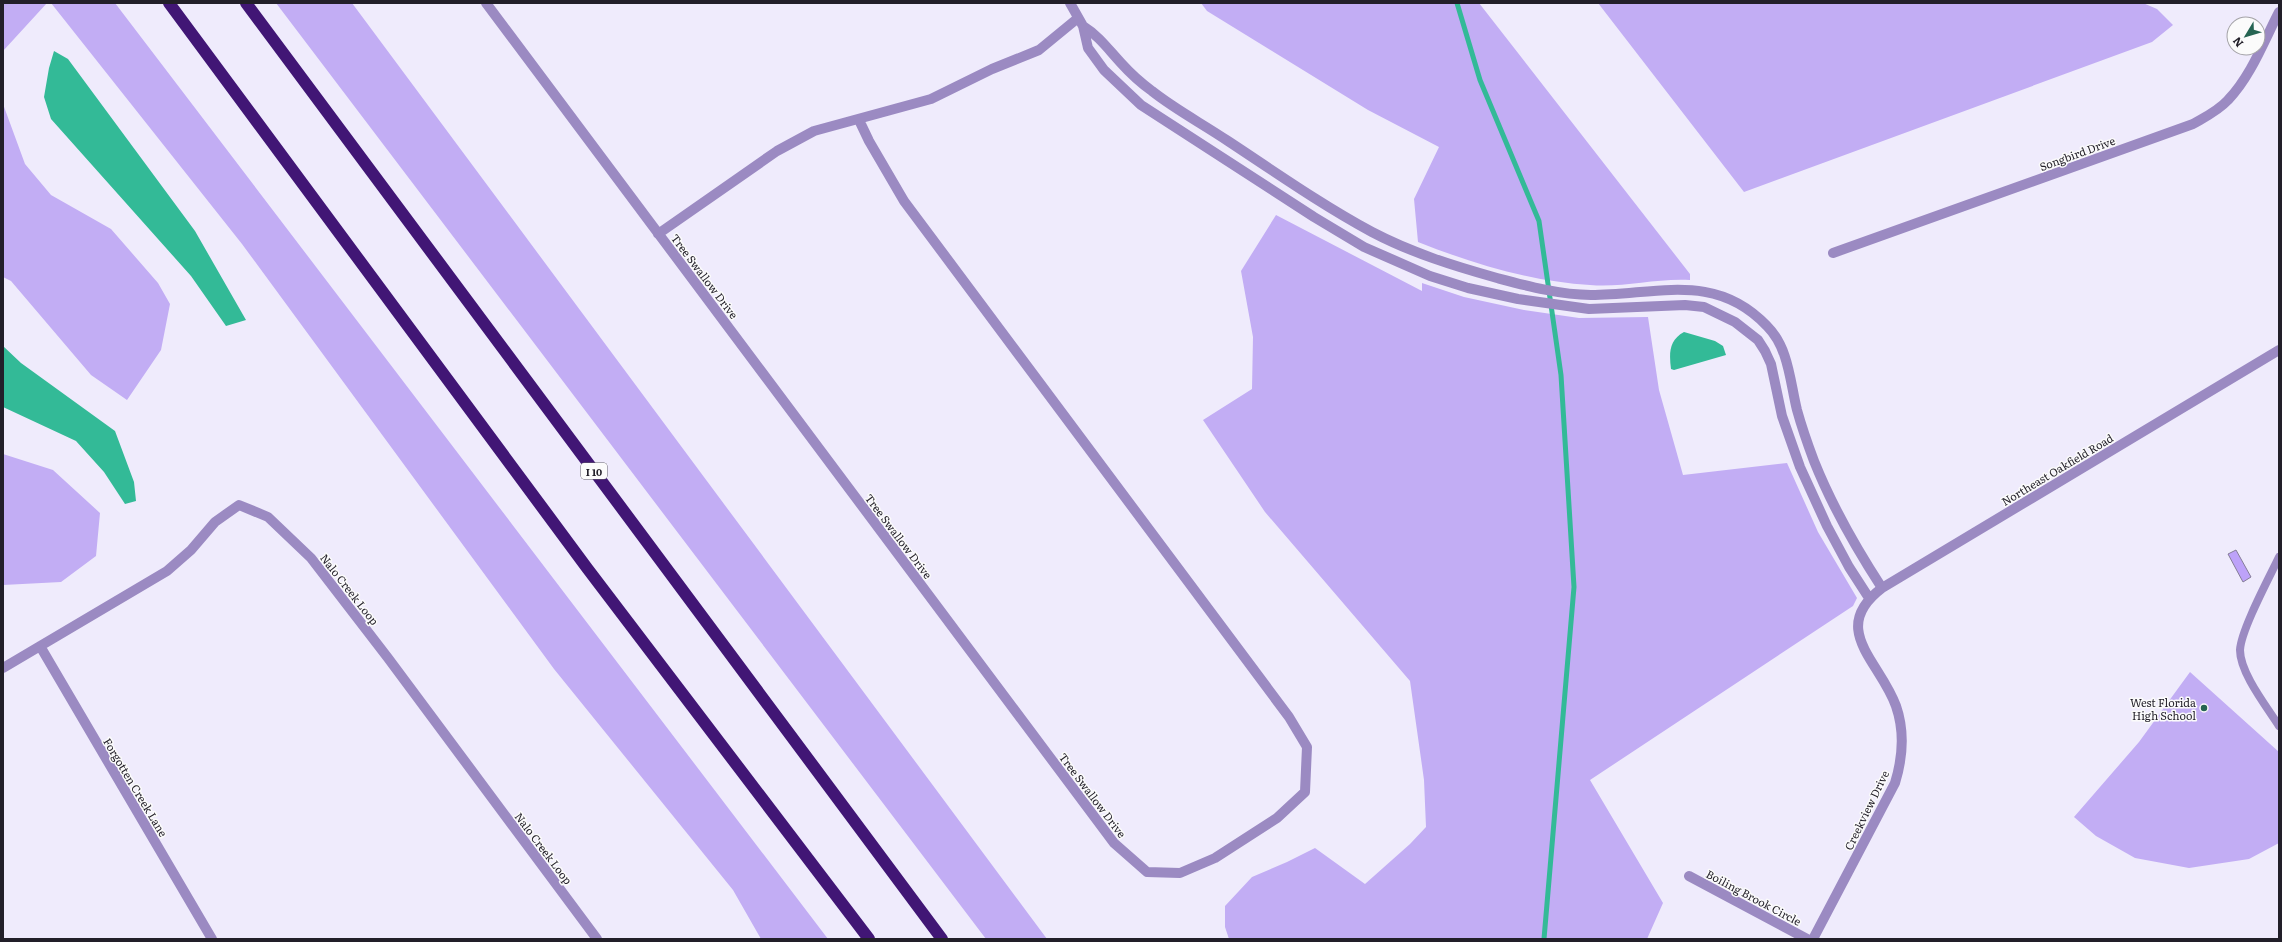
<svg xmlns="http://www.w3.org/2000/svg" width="2282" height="942" viewBox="0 0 2282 942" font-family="Literata,serif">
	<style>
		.green { fill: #c2adf4 }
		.water { fill: #33ba97 }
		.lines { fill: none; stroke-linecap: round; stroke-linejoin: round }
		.stream { stroke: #33ba97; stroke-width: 5 }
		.building { fill: #bda2f9; stroke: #857d98 }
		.lane { stroke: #9b8ac2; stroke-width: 8 }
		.street { stroke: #9b8ac2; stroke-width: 10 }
		.highway { stroke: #411675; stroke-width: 12 }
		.poi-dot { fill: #256452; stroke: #fbfbfb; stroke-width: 1.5 }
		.labels { text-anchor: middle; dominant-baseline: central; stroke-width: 3; stroke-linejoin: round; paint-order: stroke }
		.shield { fill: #fbfbfb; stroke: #636168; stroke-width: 1 }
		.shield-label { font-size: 10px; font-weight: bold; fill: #221f29 }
		.street-label { font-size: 11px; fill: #221f29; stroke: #fbfbfb }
		.poi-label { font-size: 11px; fill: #221f29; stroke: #fbfbfb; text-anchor: end }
	</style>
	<rect width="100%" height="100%" fill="#efebfc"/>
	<path class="green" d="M3,3H47L3,51Z
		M51,3H115L828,939H761L733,890L554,669L242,244Z
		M276,3H352L1047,939H986Z
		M1201,3H1479L1690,274V280C1656,278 1622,288 1590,285C1532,282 1471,263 1418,242L1414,199L1439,147L1368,110L1207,11Z
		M1598,3H2143L2157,9L2173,25L2152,42L1744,192Z
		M3,104L25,164L51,195L111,229L158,283L170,304L161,350L127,400L91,375L11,281L3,277Z
		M1276,215L1422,291V283L1464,297L1524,310L1579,318L1648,317L1659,390L1683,475L1787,463L1818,532L1857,598L1853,606L1590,780L1663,903L1647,939H1229L1225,927V906L1252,877L1287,862L1315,848L1365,884L1410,844L1426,827L1424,780L1410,681L1265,512L1203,420L1252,389L1253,337L1241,271Z
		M3,454L53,470L100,513L96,556L61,582L3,585Z
		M2190,672L2279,752V843L2249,859L2189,868L2135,858L2096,836L2074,817L2139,742Z"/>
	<path class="water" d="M54,51L68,59L195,231L246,320L226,326L191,276L51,119L44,97L49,68Z
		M1684,332L1715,341L1723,346L1726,355L1674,370L1671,369C1669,353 1669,340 1684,332Z
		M3,346L21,363L115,431L134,482L136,501L125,504L104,472L76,441L3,407Z"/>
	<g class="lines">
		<path class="stream" d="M1457,3L1480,80L1539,221L1561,375L1574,587L1544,939"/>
	</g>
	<path class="building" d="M2236,550L2251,577L2243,582L2228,554Z"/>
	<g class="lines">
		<path class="lane" d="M2279,557C2269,578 2241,630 2240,650C2240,673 2267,707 2279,726"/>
		<path class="street" d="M486,3L1114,843L1147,872L1180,873L1215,858L1277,818L1305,792L1307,747L1289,717L904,201L869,141L859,120
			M1070,3L1083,26L1088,48L1104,70L1141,105L1314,217L1364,247L1430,276L1468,288L1518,299L1589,309L1685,305L1704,307L1735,322L1758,340L1765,351L1771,364L1782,416L1800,467L1827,526L1849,567L1869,598
			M1083,26C1099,36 1108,49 1121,63C1130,73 1141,83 1152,91C1176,110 1203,124 1228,141C1275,172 1322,205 1372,232C1412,253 1454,266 1497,278C1527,286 1560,295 1591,295C1656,295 1715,271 1767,326C1789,348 1790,382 1797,410C1802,428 1808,445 1814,461C1832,506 1856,548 1882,588
			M658,234L777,151L814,131L931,99L992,69L1039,50L1078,18
			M1833,253L2193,124C2205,117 2218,111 2228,100C2251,76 2264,41 2279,12
			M40,646L212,939
			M3,668L167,571L191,550L215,522L239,505L268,517L311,558L388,658L597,939
			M1689,876L1807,939
			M1813,939L1895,783C1903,757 1905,732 1896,706C1880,661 1828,629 1882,588L2279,350"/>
		<path class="highway" d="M169,3L587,568L869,939
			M246,3L942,939"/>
	</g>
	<circle class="poi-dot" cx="2204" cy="708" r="4"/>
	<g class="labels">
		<rect class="shield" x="581" y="463" width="26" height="16" rx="3"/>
		<g class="shield-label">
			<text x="594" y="471">I 10</text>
		</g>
		<g class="street-label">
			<text transform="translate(2077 153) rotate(-20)">Songbird Drive</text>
			<text transform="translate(705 276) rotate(53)">Tree Swallow Drive</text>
			<text transform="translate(2057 469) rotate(-31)">Northeast Oakfield Road</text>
			<text transform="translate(899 536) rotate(53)">Tree Swallow Drive</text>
			<text transform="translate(350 589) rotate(52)">Nalo Creek Loop</text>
			<text transform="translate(136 787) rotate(59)">Forgotten Creek Lane</text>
			<text transform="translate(1093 795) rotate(53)">Tree Swallow Drive</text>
			<text transform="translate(1866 810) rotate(-64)">Creekview Drive</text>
			<text transform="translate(544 848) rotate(53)">Nalo Creek Loop</text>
			<text transform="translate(1754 897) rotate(28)">Boiling Brook Circle</text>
		</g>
		<g class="poi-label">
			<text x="2196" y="702">West Florida<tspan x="2196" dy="13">High School</tspan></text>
		</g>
	</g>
	<rect width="2282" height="942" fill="none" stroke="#221f29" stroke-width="8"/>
	<g transform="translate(2246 36) rotate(232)"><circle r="19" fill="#fbfbfb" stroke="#a4a3a7"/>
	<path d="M0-3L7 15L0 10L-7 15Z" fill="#256452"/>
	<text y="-6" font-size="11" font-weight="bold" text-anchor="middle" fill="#221f29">N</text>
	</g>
</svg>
